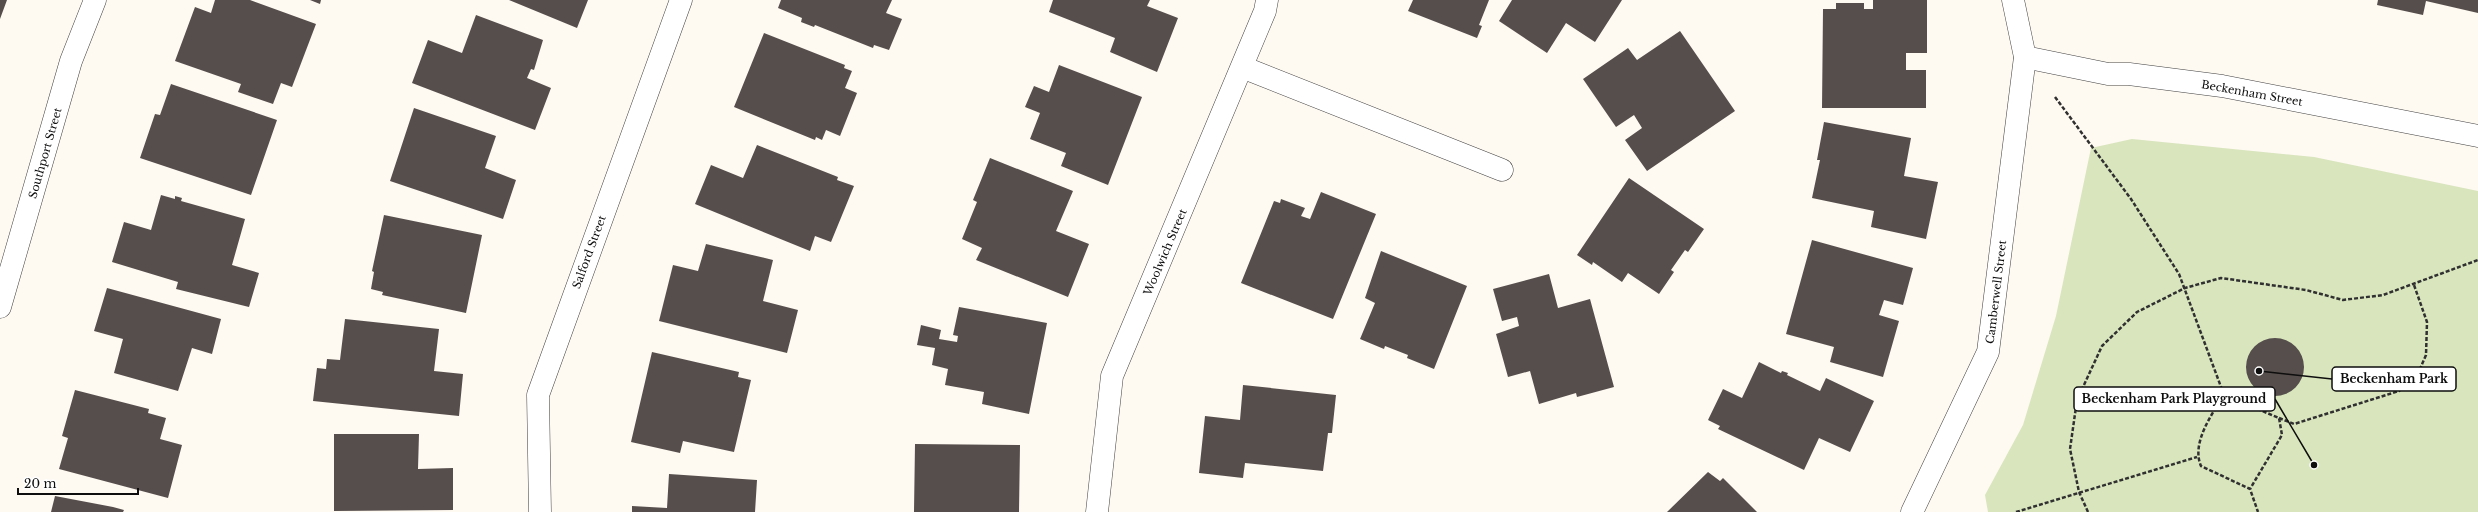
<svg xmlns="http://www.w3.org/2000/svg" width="2478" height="512" viewBox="0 0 2478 512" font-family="'Libre Baskerville',serif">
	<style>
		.green { fill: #d8e5bd }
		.building { fill: #564e4c }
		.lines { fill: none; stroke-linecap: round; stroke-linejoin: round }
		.minor-casing { stroke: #414141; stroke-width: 23 }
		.tertiary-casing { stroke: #414141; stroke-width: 23 }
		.path { stroke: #303030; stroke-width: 2.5; stroke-dasharray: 4 2; stroke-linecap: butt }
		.minor { stroke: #fff; stroke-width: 22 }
		.tertiary { stroke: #fff; stroke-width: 22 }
		.labels { text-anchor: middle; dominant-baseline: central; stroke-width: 4; stroke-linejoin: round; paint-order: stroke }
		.street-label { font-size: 11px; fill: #0e0e0e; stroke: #fff }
		.leader { fill: none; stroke: #0e0e0e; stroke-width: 1.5 }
		.callout-dot { fill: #0e0e0e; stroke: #fff; stroke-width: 1.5 }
		.callout { fill: #fff; stroke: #0e0e0e; stroke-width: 1.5 }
		.callout-label { font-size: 12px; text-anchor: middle; font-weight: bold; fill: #0e0e0e }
	</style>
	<rect width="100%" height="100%" fill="#fef9f1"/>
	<path class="green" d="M2132,139L2314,157L2478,191V512H1988L1985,495L2023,425L2056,316L2091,148Z"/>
	<path class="building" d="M0,0H7L0,19Z
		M215,0H250L316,24L292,87L281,83L273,104L238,92L241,84L175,61L195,7L211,13Z
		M310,0H321L320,4Z
		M509,0H588L577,28Z
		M781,0H892L886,13L902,19L889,50L874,45L873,48L815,25L814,27L801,22L802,18L778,8Z
		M1053,0H1150L1147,6L1178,18L1157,72L1110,52L1115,38L1049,12Z
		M1413,0H1489L1479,25L1482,26L1477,38L1408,11Z
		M1512,0H1622L1595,42L1566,23L1547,53L1499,21Z
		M1873,0H1927V53H1906V70H1926V108H1822L1823,9H1836V3H1864V9H1873Z
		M2378,0H2478V13L2426,1L2423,15L2377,5Z
		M476,15L543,40L534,70L531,69L527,78L551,88L535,130L412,83L428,40L462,53Z
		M1680,31L1735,111L1647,171L1625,140L1642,128L1634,115L1616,127L1583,79L1628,48L1637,60Z
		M764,33L845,65L844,68L852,71L845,88L857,93L840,136L826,130L822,140L816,137L815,140L734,107Z
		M1059,65L1142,97L1108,185L1061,166L1066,153L1030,139L1040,113L1025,107L1034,86L1049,92Z
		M171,84L277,120L251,195L140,158L155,114L160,115Z
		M414,108L496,136L485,168L516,180L503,219L390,181Z
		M1824,122L1911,138L1904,176L1938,182L1926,239L1871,227L1874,211L1812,198L1820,160H1817Z
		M757,145L838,177L837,180L854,186L831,242L815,236L810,251L695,204L711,165L743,178Z
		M990,158L1073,191L1056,231L1089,244L1068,297L976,260L982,248L962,239L977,202L973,200Z
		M1629,178L1704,229L1688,252L1685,250L1671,270L1674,272L1659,294L1628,273L1622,282L1593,262L1592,265L1577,255Z
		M1321,192L1376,214L1333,319L1241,283L1274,201L1280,203L1281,199L1305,208L1301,216L1310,219Z
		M161,195L175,199V196L182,198L181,201L245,219L232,265L259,273L249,307L176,289L178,282L112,262L124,222L151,230Z
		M384,215L482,235L466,313L382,295L383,292L371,289L374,272L372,271Z
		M1812,240L1913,268L1903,305L1884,300L1879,315L1899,321L1883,377L1830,362L1834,347L1786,334Z
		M706,244L773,260L763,301L798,310L787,353L659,321L673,265L698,271Z
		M1381,251L1467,286L1434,369L1407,358L1408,355L1385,346L1384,349L1360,339L1375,303L1365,298Z
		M1549,274L1558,308L1590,299L1614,387L1577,397L1576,393L1539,404L1530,371L1508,377L1496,334L1519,326L1517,317L1502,321L1493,289Z
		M107,288L221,319L212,354L192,348L178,391L114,373L123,339L94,331Z
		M959,307L1047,323L1029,414L982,404L984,392L945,385L948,369L932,365L935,348L917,345L921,325L941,330L939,339L957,342L958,336L953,335Z
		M345,319L439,329L434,371L463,374L459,416L313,401L317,368L326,369L327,359L340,360Z
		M2246 367a29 29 0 1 1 58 0a29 29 0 1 1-58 0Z
		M652,352L739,372L738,377L751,380L734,452L683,441L680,453L631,442Z
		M1759,362L1781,373L1782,371L1788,373L1787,375L1820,391L1826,378L1874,401L1850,452L1819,438L1804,470L1718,429L1720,426L1708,420L1723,389L1742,398Z
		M1243,385L1336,395L1332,433H1328L1323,471L1245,463L1243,478L1199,473L1205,416L1240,420Z
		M75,390L149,409L148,413L166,418L160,439L182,445L168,498L59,469L68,438L62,436Z
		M334,434H419L418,469L453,468V510L334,511Z
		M915,444L1020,445L1019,512H914Z
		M1708,472L1720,481L1723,478L1757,512H1667Z
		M669,474L757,480L755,512H632V506L667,508Z
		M55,496L113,507L124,510L123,512H51Z"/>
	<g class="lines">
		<defs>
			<path id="minor" d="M1242,67L1502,170
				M0,307L71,61L95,0
				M540,512L538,395L681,0
				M1097,512L1112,376L1265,11L1267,0
				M1912,512L1988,352L2025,57L2108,74H2129L2222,86L2478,136"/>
			<path id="tertiary" d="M2013,0L2025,57"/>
		</defs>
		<use href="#minor" class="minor-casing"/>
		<use href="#tertiary" class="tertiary-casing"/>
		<path class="path" d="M2055,97L2131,199L2179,274L2224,395C2212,414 2191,443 2201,466L2250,489L2258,512
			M2224,395L2279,418L2282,435L2250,489
			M2279,418L2294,424L2399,391L2419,371L2426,355L2427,322L2414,285
			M2016,512L2197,457
			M2088,512L2079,492L2070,449L2077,400L2102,346L2137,312L2185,288L2221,278L2306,290L2343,300L2383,295L2478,260"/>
		<use href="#minor" class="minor"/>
		<use href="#tertiary" class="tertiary"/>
	</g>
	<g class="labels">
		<g class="street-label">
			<text transform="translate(2252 93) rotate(10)">Beckenham Street</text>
			<text transform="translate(45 153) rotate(-74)">Southport Street</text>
			<text transform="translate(589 252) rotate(-70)">Salford Street</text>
			<text transform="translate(1165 252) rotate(-67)">Woolwich Street</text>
			<text transform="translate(1996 292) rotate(-83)">Camberwell Street</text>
		</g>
	</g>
	<path class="leader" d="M2259 371L2332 379M2314 465L2275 399"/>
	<g class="callout-dot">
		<circle cx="2259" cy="371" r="4"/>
		<circle cx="2314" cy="465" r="4"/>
	</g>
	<g class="callout">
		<rect x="2332" y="367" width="124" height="24" rx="4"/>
		<rect x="2074" y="387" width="201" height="24" rx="4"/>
	</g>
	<g class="callout-label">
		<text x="2394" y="383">Beckenham Park</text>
		<text x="2174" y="403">Beckenham Park Playground</text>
	</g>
	<path d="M18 488v6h120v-6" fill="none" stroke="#0e0e0e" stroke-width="2"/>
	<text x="24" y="488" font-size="12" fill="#0e0e0e" stroke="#ffffff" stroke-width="3" paint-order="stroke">20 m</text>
</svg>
